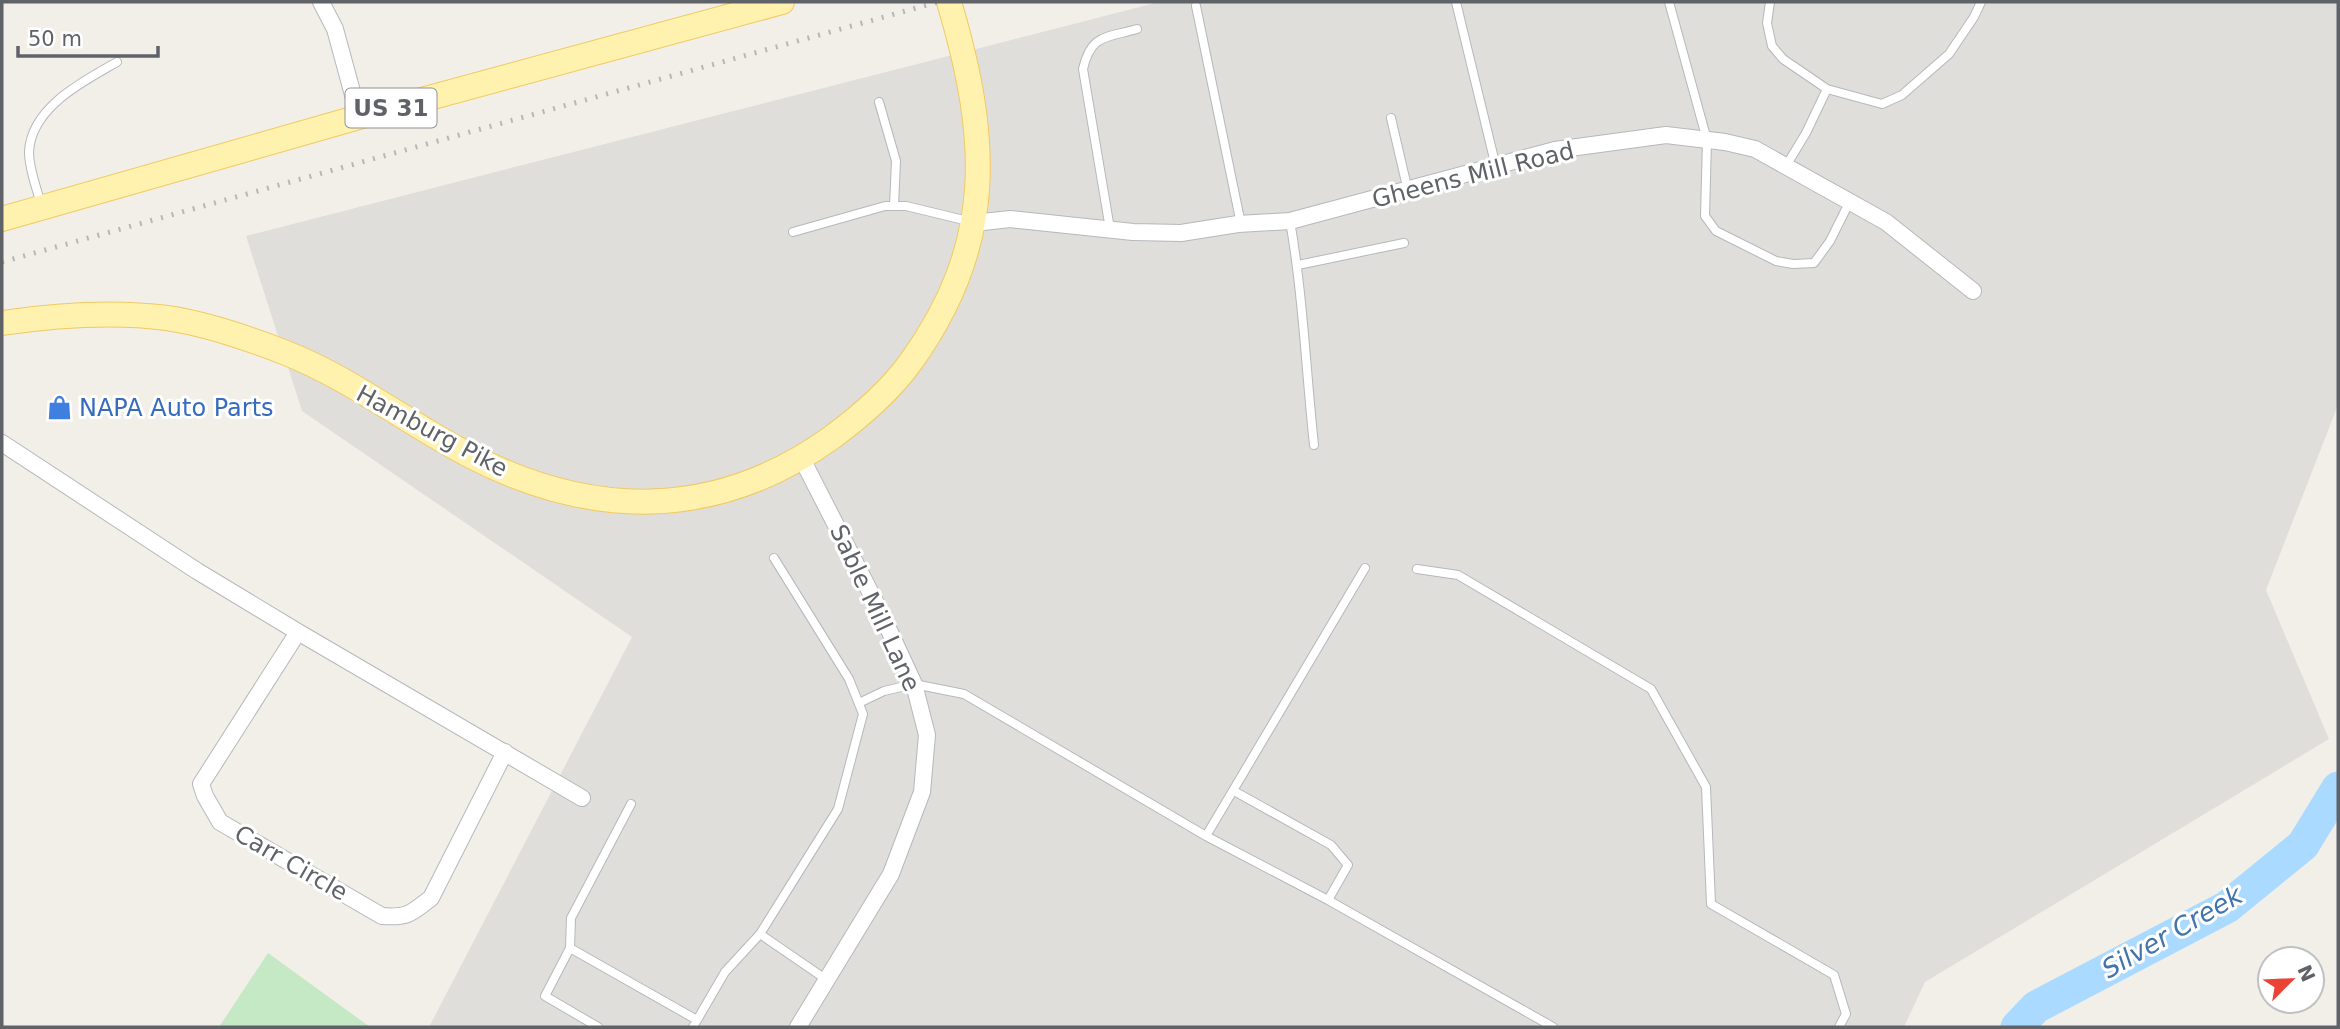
<svg xmlns="http://www.w3.org/2000/svg" width="2340" height="1029" viewBox="0 0 2340 1029" font-family="'DejaVu Sans',sans-serif">
	<style>
		.industrial { fill: #e0deda }
		.green { fill: #c5e8c5 }
		.lines { fill: none; stroke-linecap: round; stroke-linejoin: round }
		.river { stroke: #aadaff; stroke-width: 33 }
		.lane-casing { stroke: #b5b8bc; stroke-width: 10 }
		.street-casing { stroke: #b5b8bc; stroke-width: 18 }
		.primary-casing { stroke: #f2c960; stroke-width: 26 }
		.lane { stroke: #fff; stroke-width: 8 }
		.street { stroke: #fff; stroke-width: 16 }
		.primary { stroke: #fff2af; stroke-width: 24 }
		.rail { stroke: #b6b7b8; stroke-width: 5; stroke-dasharray: 2 9; stroke-linecap: butt }
		.labels { text-anchor: middle; dominant-baseline: central; stroke-width: 6; stroke-linejoin: round; paint-order: stroke }
		.shield { fill: #fff; stroke: #8f9295; stroke-width: 2 }
		.shield-label { font-size: 23px; font-weight: bold; fill: #5f6368 }
		.street-label { font-size: 24px; fill: #5f6368; stroke: #fff }
		.shop-label { font-size: 24px; fill: #366cbe; stroke: #fff; text-anchor: start }
		.water-label { font-size: 26px; font-style: italic; fill: #4174aa; stroke: #fff }
	</style>
	<rect width="100%" height="100%" fill="#f1efe8"/>
	<path class="industrial" d="M1159,2H2338V405L2266,590L2329,739L1925,982L1904,1027H429L632,637L302,411L246,236Z"/>
	<path class="green" d="M268,953L370,1027H219Z"/>
	<g class="lines">
		<path class="river" d="M2017,1027L2036,1007L2227,907L2303,845L2338,788"/>
		<defs>
			<path id="lane" d="M1456,2L1496,167
				M1669,2L1707,140L1705,216L1716,231L1776,261L1793,264L1814,263L1830,241L1850,201
				M1770,2L1767,23L1772,46L1783,59L1827,89L1882,104L1902,95L1949,54L1974,17L1981,2
				M1196,6L1241,224
				M879,102L896,161L894,206
				M1391,118L1408,191
				M1786,166L1806,133L1827,89
				M41,205C37,188 29,170 29,152C31,107 84,81 117,62
				M1290,221C1303,295 1306,371 1314,445
				M1110,229L1083,69C1091,34 1106,38 1137,29
				M793,232L885,206H906L968,221
				M1298,265L1404,243
				M1417,569L1458,575L1651,689L1706,787L1711,904L1834,975L1846,1014L1839,1027
				M859,703L884,691L914,684L964,694L1206,836L1328,900L1348,865L1331,845L1234,791
				M1206,836L1365,568
				M1328,900L1553,1027
				M760,934L827,980
				M570,948L697,1020
				M598,1027L545,996L570,948L571,918L631,804
				M693,1027L725,972L760,934L838,809L863,714L849,679L774,558"/>
			<path id="street" d="M321,2L335,29L359,117
				M974,223L1010,219L1133,232L1181,233L1238,224L1290,221L1555,150L1666,135L1725,142L1755,149L1886,222L1973,291
				M2,443L197,571L298,632L582,798
				M298,632L201,784L205,796L220,822L382,916C409,918 411,913 431,898L505,752
				M798,1027L891,874L922,792L927,735L914,684L882,615L801,457"/>
			<path id="primary" d="M2,219L359,117L782,2
				M2,323C56,315 113,311 167,318C207,324 248,338 286,353C350,378 406,422 467,454C590,519 715,521 831,438C861,416 888,393 910,363C997,243 989,137 949,2"/>
		</defs>
		<use href="#lane" class="lane-casing"/>
		<use href="#street" class="street-casing"/>
		<use href="#primary" class="primary-casing"/>
		<use href="#lane" class="lane"/>
		<use href="#street" class="street"/>
		<use href="#primary" class="primary"/>
		<path class="rail" d="M2,262L938,2"/>
	</g>
	<defs>
		<symbol id="shop-bare" viewBox="-9 -9 18 18"><path d="M-5-2.5h2.3a2.7 3.5 0 0 1 5.4 0H5L5.5 6h-11ZM-1.5-2.5h3a1.5 2.3 0 0 0-3 0Z" fill="#3f7fe0" stroke="#fff" stroke-width="2.5" paint-order="stroke"/></symbol>
	</defs>
	<g fill-rule="evenodd">
		<use href="#shop-bare" x="42" y="390" width="35" height="35"/>
	</g>
	<g class="labels">
		<rect class="shield" x="345.5" y="88.5" width="91" height="39" rx="5"/>
		<g class="shield-label">
			<text x="391" y="108">US 31</text>
		</g>
		<g class="street-label">
			<text transform="translate(1473 175) rotate(-14)">Gheens Mill Road</text>
			<text transform="translate(432 431) rotate(28)">Hamburg Pike</text>
			<text transform="translate(875 608) rotate(65)">Sable Mill Lane</text>
			<text transform="translate(291 863) rotate(30)">Carr Circle</text>
		</g>
		<g class="shop-label">
			<text x="79" y="408">NAPA Auto Parts</text>
		</g>
		<g class="water-label">
			<text transform="translate(2172 932) rotate(-30)">Silver Creek</text>
		</g>
	</g>
	<rect width="2340" height="1029" fill="none" stroke="#5f6368" stroke-width="7"/>
	<g transform="translate(2291 980) rotate(66)"><circle r="33" fill="#ffffff" stroke="#bfc1c3" stroke-width="2"/>
	<path d="M0-5L12 26L0 18L-12 26Z" fill="#ea4335"/>
	<text y="-10" font-size="19" font-weight="bold" text-anchor="middle" fill="#5f6368">N</text>
	</g>
	<path d="M18 46v10h140v-10" fill="none" stroke="#5f6368" stroke-width="3.5"/>
	<text x="28" y="46" font-size="21" fill="#5f6368" stroke="#ffffff" stroke-width="5" paint-order="stroke">50 m</text>
</svg>
